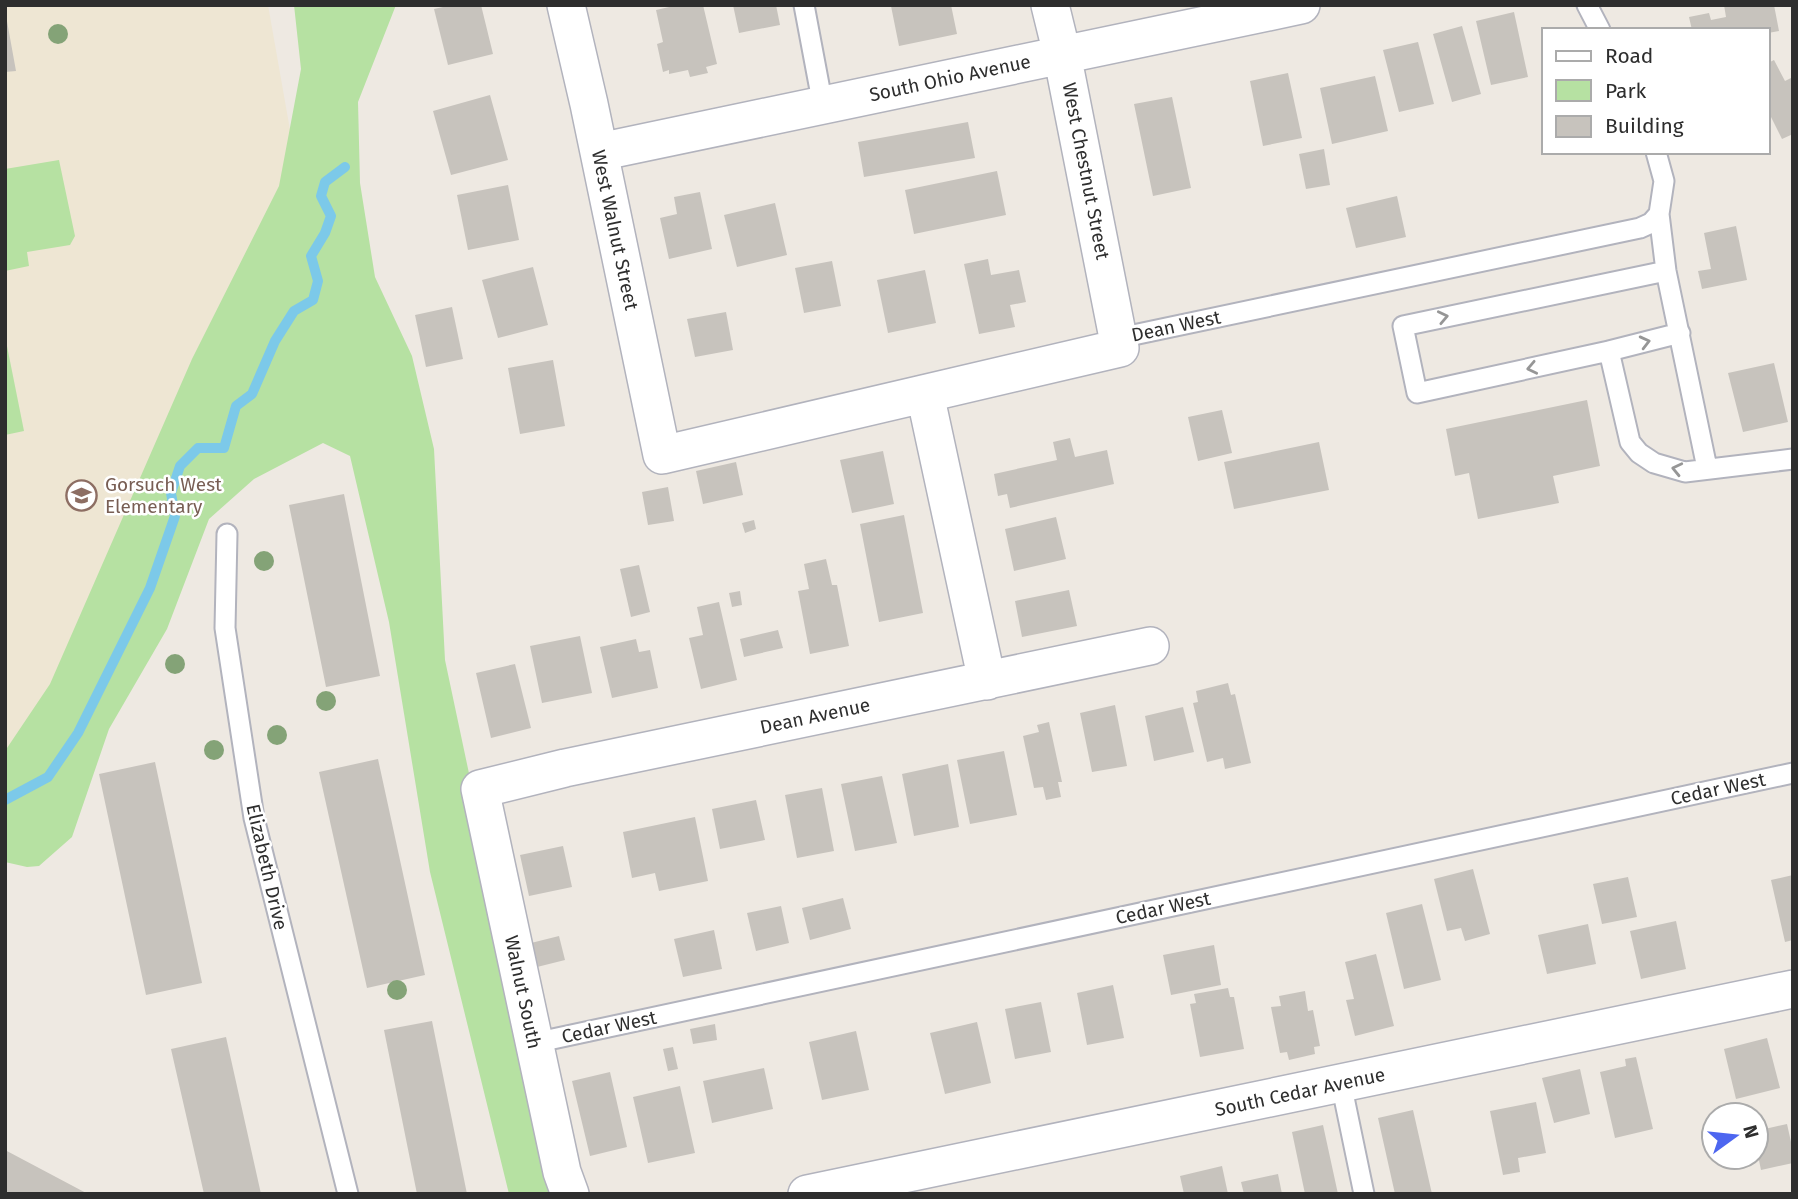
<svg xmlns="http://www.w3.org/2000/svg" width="1798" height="1199" viewBox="0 0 1798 1199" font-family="'Fira Sans',sans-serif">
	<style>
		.education { fill: #eee6d3 }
		.green { fill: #b6e1a2 }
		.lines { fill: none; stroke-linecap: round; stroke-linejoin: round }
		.stream { stroke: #7cc9e9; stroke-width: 10 }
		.building { fill: #c7c3bd }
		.service-casing { stroke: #b2b3bd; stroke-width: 23 }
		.minor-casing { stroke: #b2b3bd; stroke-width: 40 }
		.service { stroke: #fff; stroke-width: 19 }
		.minor { stroke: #fff; stroke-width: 37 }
		.tree { fill: #84a377 }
		.oneway { stroke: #969696 }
		.labels { text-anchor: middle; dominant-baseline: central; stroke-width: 5; stroke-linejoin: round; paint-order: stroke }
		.street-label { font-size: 19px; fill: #2e2e2e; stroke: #fff }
		.education-label { font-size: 19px; fill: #785e54; stroke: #fff; text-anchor: start }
	</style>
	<rect width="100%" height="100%" fill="#eee9e2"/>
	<path class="education" d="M5,5H268L302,198L5,799Z"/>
	<path class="green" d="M294,5H396L358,102L360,183L375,277L412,356L434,449L445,660L558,1194H509L430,872L389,622L350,456L323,443L254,479L209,519L167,629L109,729L72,837L39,866L27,867L5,862V751L50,684L192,359L279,186L301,69Z
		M59,160L75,236L70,245L27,252L29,266L5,271V169Z
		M5,336L24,431L5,435Z"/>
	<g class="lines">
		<path class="stream" d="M5,800L48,777L78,733L150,588L175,516L171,493L180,466L198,448H224L236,406L252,394L275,341L294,311L313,300L318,281L311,256L325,233L331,216L321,196L325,182L345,167"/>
	</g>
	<path class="building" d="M452,5H481L493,54L448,65L434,9Z
		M678,5H703L717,64L706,67L708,73L690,77L688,70L669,74V70L663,72L657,44L663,42L656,10Z
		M733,5H776L780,25L739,33Z
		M951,5L957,34L899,46L891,6Z
		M1724,5H1774L1779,31L1768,33V30H1692L1689,17L1709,13L1711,20L1726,17Z
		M5,10L16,71L5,72Z
		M1514,12L1528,77L1491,85L1476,21Z
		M1462,26L1481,94L1452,102L1433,34Z
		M1418,42L1434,104L1399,112L1383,50Z
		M1774,60L1785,81L1793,77V134L1782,139L1768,111V63Z
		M1288,73L1302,138L1263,146L1250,81Z
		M1375,76L1388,131L1332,144L1320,88Z
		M490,95L508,160L451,175L433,111Z
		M1172,97L1191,188L1153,196L1134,104Z
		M968,122L975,158L864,177L858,142Z
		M1324,149L1330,185L1306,189L1299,154Z
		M997,171L1006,215L914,234L905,190Z
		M508,185L519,240L468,250L457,195Z
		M700,192L712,249L669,259L660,218L677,214L674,197Z
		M1397,196L1406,237L1356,248L1346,208Z
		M775,203L787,255L737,267L724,215Z
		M1736,226L1747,280L1702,289L1698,271L1711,269L1704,233Z
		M988,259L991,275L1019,270L1026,302L1010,305L1015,327L979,334L964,264Z
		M832,261L841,306L804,313L795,268Z
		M533,267L548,325L498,338L482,280Z
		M925,270L936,323L888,333L877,280Z
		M452,307L463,359L426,367L415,315Z
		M726,312L733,350L695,357L687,319Z
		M553,360L565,426L520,434L508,368Z
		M1774,363L1788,422L1743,432L1728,373Z
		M1587,400L1600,466L1553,476L1559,503L1478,519L1469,473L1455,476L1446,429Z
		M1222,410L1232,453L1198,461L1188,417Z
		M1070,438L1075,457L1107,450L1114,484L1010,508L1007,494L998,496L994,474L1057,460L1053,442Z
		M1319,442L1329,490L1234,509L1224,462Z
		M883,451L894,504L852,513L840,460Z
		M736,462L743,495L703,504L696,471Z
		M668,487L674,521L648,525L642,492Z
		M344,494L380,676L326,687L289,505Z
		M904,515L923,613L879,622L860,524Z
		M1056,517L1066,559L1014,571L1005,529Z
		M754,520L756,529L745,533L742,523Z
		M826,559L832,585H837L849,646L810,654L798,591L809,589L804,564Z
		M639,565L650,612L631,617L620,569Z
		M1069,590L1077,626L1022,637L1015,601Z
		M740,591L742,605L732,607L729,593Z
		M719,602L737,680L701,689L689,638L703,635L697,607Z
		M778,630L783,648L744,657L740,639Z
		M580,636L592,693L542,703L530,646Z
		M636,639L639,652L650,650L658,688L612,698L600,647Z
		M515,664L531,728L491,738L476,673Z
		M1228,683L1231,695L1235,694L1251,763L1225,769L1223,758L1207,762L1193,703L1198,702L1196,691Z
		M1115,705L1127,766L1092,772L1080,713Z
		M1183,707L1194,752L1154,761L1145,716Z
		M1049,722L1062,782H1058L1061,797L1046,800L1043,787L1034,788L1023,736L1039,732L1037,725Z
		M1004,751L1017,815L970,824L957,760Z
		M378,759L425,975L367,988L319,772Z
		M155,762L202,983L146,995L99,774Z
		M948,764L959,827L914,836L902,774Z
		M882,776L897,843L855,851L841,784Z
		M822,788L834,851L797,858L785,795Z
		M756,800L765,840L720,849L712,809Z
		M695,817L708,881L659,891L655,873L632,878L623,832Z
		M563,846L572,887L529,896L520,855Z
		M1473,869L1490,934L1465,941L1461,928L1447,931L1434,879Z
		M1793,875V940L1785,942L1771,880Z
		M1628,877L1637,917L1602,924L1593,884Z
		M843,898L851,929L810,940L802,908Z
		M1422,904L1441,980L1404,989L1386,913Z
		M781,906L789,943L756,951L747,913Z
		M1676,921L1686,969L1641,979L1630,931Z
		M1588,924L1596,964L1547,974L1538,935Z
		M714,930L722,969L683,977L674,939Z
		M559,936L565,960L537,967L531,943Z
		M1214,945L1221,985L1171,995L1163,955Z
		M1376,954L1394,1026L1355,1036L1346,1000L1354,999L1345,962Z
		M1113,985L1124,1038L1087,1045L1077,993Z
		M1228,988L1230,997H1234L1244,1049L1200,1057L1190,1004L1196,1003L1194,994Z
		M1305,991L1308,1011L1313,1010L1320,1046L1314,1047L1315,1054L1289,1060L1287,1052L1280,1053L1271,1007L1281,1006L1279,996Z
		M1041,1002L1051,1052L1015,1059L1005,1009Z
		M432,1021L467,1194H417L384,1030Z
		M977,1022L991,1083L945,1094L930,1033Z
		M715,1024L717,1040L693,1044L690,1029Z
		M856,1031L869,1090L822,1100L809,1042Z
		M226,1037L261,1194H204L171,1049Z
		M1767,1038L1780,1088L1736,1099L1724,1049Z
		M673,1047L678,1069L668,1071L663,1049Z
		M1636,1057L1653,1129L1615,1138L1600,1072L1626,1066L1625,1059Z
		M764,1068L773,1109L712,1123L703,1081Z
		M1580,1069L1590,1114L1554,1123L1542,1078Z
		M610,1072L627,1147L590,1156L572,1081Z
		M680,1086L695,1153L648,1163L633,1097Z
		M1536,1102L1546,1153L1518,1158L1520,1172L1503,1175L1490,1111Z
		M1413,1110L1432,1194H1395L1378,1118Z
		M1787,1124L1793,1151V1163L1761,1170L1756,1146V1131Z
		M1323,1125L1338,1194H1305L1292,1132Z
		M5,1150L88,1194H5Z
		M1222,1166L1228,1194H1184L1180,1176Z
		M1278,1174L1282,1194H1244L1241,1182Z"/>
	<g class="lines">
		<defs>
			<path id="service" d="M804,5L823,106
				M1587,5L1600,30
				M1656,152L1664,181L1659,214L1666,271L1707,468
				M1666,271L1403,326L1417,393L1609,351L1630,442L1639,453L1654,463L1685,472L1793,459
				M1119,338L1640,228L1651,223L1659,214
				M1609,351L1680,333
				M227,534L225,628L254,818L348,1194
				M534,1043L1793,773
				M1341,1083L1364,1194"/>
			<path id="minor" d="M566,5L589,104L662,455L1120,348L1062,54L1050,5
				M599,152L1301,5
				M925,394L987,681
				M570,1194L562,1172L480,789L565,768L1150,646
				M807,1194L1793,989"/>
		</defs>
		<use href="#service" class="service-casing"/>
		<use href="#minor" class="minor-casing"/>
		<use href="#service" class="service"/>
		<use href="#minor" class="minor"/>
	</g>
	<g class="tree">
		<circle cx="58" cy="34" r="10"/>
		<circle cx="264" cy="561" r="10"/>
		<circle cx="175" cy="664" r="10"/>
		<circle cx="326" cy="701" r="10"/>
		<circle cx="277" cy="735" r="10"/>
		<circle cx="214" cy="750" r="10"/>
		<circle cx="397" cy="990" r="10"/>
	</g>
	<defs><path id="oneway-chevron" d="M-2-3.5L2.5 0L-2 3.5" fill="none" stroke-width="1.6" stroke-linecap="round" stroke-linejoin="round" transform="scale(1.75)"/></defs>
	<g class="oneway">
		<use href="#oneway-chevron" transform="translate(1443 317) rotate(-12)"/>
		<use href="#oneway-chevron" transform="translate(1645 342) rotate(-14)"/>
		<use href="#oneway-chevron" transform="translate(1532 368) rotate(168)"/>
		<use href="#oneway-chevron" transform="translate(1677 469) rotate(-167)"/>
	</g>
	<defs>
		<symbol id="school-ring" viewBox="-11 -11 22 22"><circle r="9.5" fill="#fff" stroke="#8d6e63" stroke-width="1.5"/><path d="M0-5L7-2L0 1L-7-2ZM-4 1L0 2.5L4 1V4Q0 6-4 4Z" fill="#8d6e63"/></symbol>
	</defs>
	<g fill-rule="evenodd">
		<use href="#school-ring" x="64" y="478" width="35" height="35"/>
	</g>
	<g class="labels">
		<g class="street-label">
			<text transform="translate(950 78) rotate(-12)">South Ohio Avenue</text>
			<text transform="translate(1086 171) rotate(79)">West Chestnut Street</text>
			<text transform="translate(615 230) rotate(78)">West Walnut Street</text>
			<text transform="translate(1176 326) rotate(-12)">Dean West</text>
			<text transform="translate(815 716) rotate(-12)">Dean Avenue</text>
			<text transform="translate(1718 789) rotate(-12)">Cedar West</text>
			<text transform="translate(267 867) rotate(77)">Elizabeth Drive</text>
			<text transform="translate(1163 908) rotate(-12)">Cedar West</text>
			<text transform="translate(523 992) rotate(78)">Walnut South</text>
			<text transform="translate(609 1027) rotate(-12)">Cedar West</text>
			<text transform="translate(1300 1092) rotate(-12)">South Cedar Avenue</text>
		</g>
		<g class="education-label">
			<text x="105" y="484">Gorsuch West<tspan x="105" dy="22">Elementary</tspan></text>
		</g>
	</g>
	<rect width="1798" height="1199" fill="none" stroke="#2e2e2e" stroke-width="14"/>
	<rect x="1542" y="28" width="228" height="126" fill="#ffffff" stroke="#ababab" stroke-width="2"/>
	<rect x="1556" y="51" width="35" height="10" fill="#ffffff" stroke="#ababab" stroke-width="2"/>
	<text x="1605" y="63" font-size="21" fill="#2e2e2e">Road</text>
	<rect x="1556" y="80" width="35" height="21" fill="#b6e1a2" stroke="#ababab" stroke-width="2"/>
	<text x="1605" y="98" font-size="21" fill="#2e2e2e">Park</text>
	<rect x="1556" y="116" width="35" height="21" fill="#c7c3bd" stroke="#ababab" stroke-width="2"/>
	<text x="1605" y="133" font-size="21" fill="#2e2e2e">Building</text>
	<g transform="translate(1735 1136) rotate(75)"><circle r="33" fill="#ffffff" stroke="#ababab" stroke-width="2"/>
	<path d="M0-5L12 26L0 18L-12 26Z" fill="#4d66f0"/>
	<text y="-10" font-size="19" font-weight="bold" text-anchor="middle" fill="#2e2e2e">N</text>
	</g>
</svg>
